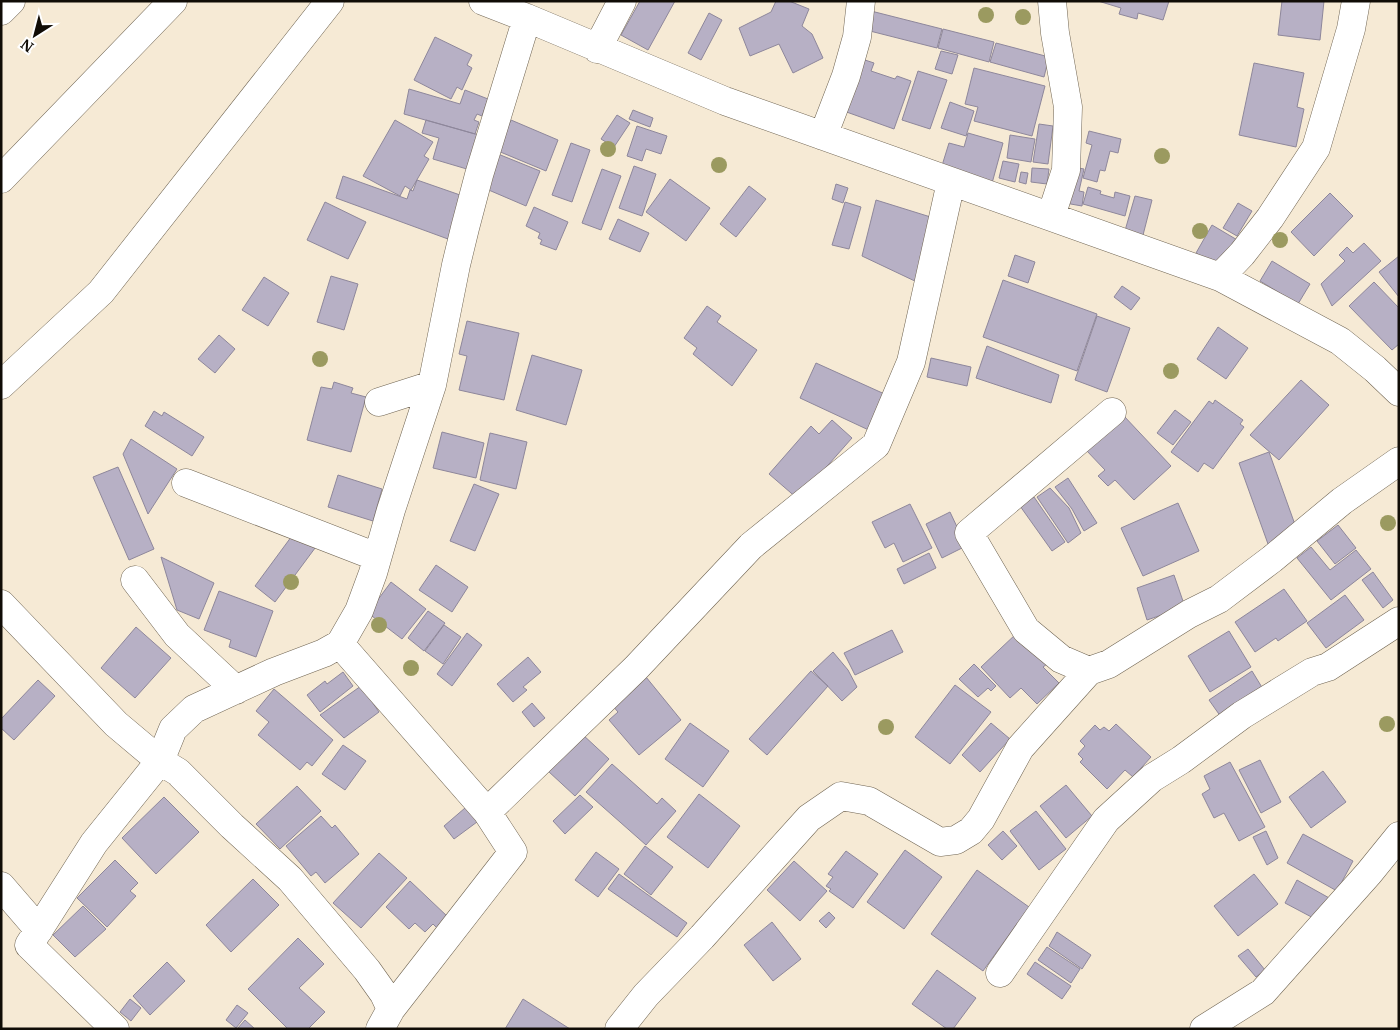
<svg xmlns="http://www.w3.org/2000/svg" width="1400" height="1030" viewBox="0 0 1400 1030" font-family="Merriweather,serif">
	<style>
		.building { fill: #b7b0c5; stroke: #8e879b }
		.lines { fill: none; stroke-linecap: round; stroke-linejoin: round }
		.minor-casing { stroke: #706553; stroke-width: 29 }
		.minor { stroke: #fff; stroke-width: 28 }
		.tree { fill: #9b9a60 }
	</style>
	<rect width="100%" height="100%" fill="#f6ead5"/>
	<path class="building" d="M640,1H675L648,50L621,35Z
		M776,1H789L809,9L802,26L812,34L823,58L793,73L779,44L750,56L739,28L771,12Z
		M1098,1H1169L1163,20L1138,13L1137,19L1119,14L1121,8Z
		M1282,1H1324L1320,40L1278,35Z
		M871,11L942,29L937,48L866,30Z
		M709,13L722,20L701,60L688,53Z
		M943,29L994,42L989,62L938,48Z
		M435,37L472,55L467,65L472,68L462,90L457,87L451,99L414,80Z
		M996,43L1049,57L1044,77L990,62Z
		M941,51L958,55L952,74L935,69Z
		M859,58L874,63L871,71L895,79L897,76L911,81L894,129L841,110Z
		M1254,63L1304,73L1297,107L1304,109L1296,147L1239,135Z
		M974,68L1045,86L1032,136L974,121L978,107L965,104Z
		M918,71L947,80L930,129L902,120Z
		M409,89L460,104L465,90L488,99L482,116L477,114L474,120L479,122L475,134L404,114Z
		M950,102L974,111L966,136L941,128Z
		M633,110L653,118L650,127L629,119Z
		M617,115L630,123L614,147L601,139Z
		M395,120L433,142L424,156L429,159L411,190L405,186L400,196L363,176Z
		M426,120L486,137L477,172L433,159L439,138L422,133Z
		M511,120L558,140L546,171L498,151Z
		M1039,124L1053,126L1048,164L1033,162Z
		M637,126L667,136L661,154L646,149L642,161L627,156Z
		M1089,131L1121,139L1118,153L1110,151L1105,171L1100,170L1097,182L1083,178L1092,145L1086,143Z
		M968,133L1003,143L991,187L940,172L949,143L964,147Z
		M1010,135L1035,139L1031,162L1007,158Z
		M571,143L590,150L572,202L552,195Z
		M498,154L540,171L526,206L484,188Z
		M1003,161L1019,164L1015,182L999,178Z
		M634,166L656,174L642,216L619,208Z
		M1074,167L1084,169L1079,191L1084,192L1082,206L1065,203Z
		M1032,168L1049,169L1047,184L1031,182Z
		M602,169L621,176L601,230L582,223Z
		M1021,172L1028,173L1026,184L1019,182Z
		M343,176L407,199L410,190L413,191L417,180L463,196L448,239L336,198Z
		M670,179L710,208L686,241L646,212Z
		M836,184L848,188L843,203L832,199Z
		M749,186L766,199L736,237L720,224Z
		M1088,187L1101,191L1100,194L1114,198L1115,192L1130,196L1125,216L1083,204Z
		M1330,193L1353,216L1314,256L1291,232Z
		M1135,196L1152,200L1142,239L1124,234Z
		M876,200L937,219L919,283L862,256Z
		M325,202L366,222L348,259L307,240Z
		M845,202L861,207L849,249L832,245Z
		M1238,203L1252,211L1237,236L1223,228Z
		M534,207L568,222L556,250L540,244L542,240L538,238L540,233L526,226Z
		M618,219L649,233L640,252L609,239Z
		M1212,225L1239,241L1223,269L1196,253Z
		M1364,243L1381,261L1332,306L1321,284L1345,261L1339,255L1347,247L1353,253Z
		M1015,255L1035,262L1028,283L1008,276Z
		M1399,256V297L1379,272Z
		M1272,261L1310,284L1298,304L1260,281Z
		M331,276L358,284L344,330L317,322Z
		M264,277L289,293L268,326L242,310Z
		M1003,280L1097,314L1077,371L983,337Z
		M1374,282L1399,308V344L1392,350L1349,306Z
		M1122,286L1140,298L1131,310L1114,297Z
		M707,306L721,316L717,322L757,350L732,386L693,354L697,348L684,338Z
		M1097,316L1130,328L1107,392L1075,380Z
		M467,321L519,333L504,400L459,390L467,356L459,354Z
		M1218,327L1248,348L1226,379L1197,359Z
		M219,335L235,349L215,373L198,359Z
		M987,346L1059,375L1051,403L976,378Z
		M532,355L582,370L566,425L516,410Z
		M931,358L971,367L967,386L927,377Z
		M816,363L889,396L873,432L800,398Z
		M1301,380L1329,405L1279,460L1250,435Z
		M334,382L353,388L351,393L366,397L351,452L307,440L321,387L332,389Z
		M1215,400L1243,420L1240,424L1244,427L1213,469L1204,463L1198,472L1171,452L1209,401L1213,404Z
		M1175,410L1191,422L1173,445L1157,433Z
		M154,411L162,416L164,412L204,437L192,456L145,426Z
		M1123,415L1171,466L1134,500L1115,480L1108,486L1098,476L1105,470L1086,450Z
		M832,420L852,438L798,499L769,474L811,426L819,434Z
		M442,432L484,443L476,478L433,468Z
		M490,433L527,442L516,489L480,480Z
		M131,439L177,469L148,514L123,454Z
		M1269,452L1298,533L1268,544L1239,463Z
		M118,467L154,549L129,560L93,477Z
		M338,475L382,489L373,521L328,507Z
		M1068,478L1097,523L1084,531L1072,509L1055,487Z
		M474,484L499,494L475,551L450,541Z
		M1050,488L1069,508L1081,533L1068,543L1037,497Z
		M1034,497L1065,542L1052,551L1020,506Z
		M1178,503L1199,551L1143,576L1121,528Z
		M910,504L932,548L903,562L894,543L885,548L872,522Z
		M950,512L966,546L942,558L926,524Z
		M300,525L321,540L275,602L255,586Z
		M1338,525L1356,548L1335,564L1317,541Z
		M1311,547L1330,570L1356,550L1371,569L1331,600L1297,558Z
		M929,553L936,568L904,584L897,569Z
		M161,557L214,583L199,619L177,610Z
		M436,565L468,587L452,612L419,590Z
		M1373,572L1393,600L1383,608L1362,580Z
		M1174,575L1185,607L1147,620L1137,588Z
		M391,582L426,609L402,639L368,613Z
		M1284,589L1307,621L1278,641L1276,638L1255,652L1235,622Z
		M219,591L273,611L256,657L229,647L231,640L204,630Z
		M1345,595L1364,620L1326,648L1307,623Z
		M428,611L445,623L424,651L408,638Z
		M444,625L461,637L443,664L425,651Z
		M136,627L171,658L135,698L101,668Z
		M892,630L903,652L855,675L844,653Z
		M1229,631L1251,667L1210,692L1188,656Z
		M467,633L482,645L452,686L437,674Z
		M1017,633L1047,664L1043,667L1059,683L1037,704L1021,688L1010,698L981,667Z
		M833,652L848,670L857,687L842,701L813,671Z
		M528,657L541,672L523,687L527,690L513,702L497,684Z
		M974,664L996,686L991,691L988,688L978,697L959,679Z
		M811,671L828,686L767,755L749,739Z
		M1252,671L1263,689L1221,717L1209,700Z
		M343,672L353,686L320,712L307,695L325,681L327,684Z
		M646,677L681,720L639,755L609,720L618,712L612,705Z
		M38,680L55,696L14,740L1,728V719Z
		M955,685L991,712L950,764L915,737Z
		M361,686L379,712L344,738L320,715Z
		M274,689L333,740L312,766L307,762L300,770L258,735L269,722L256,711Z
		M532,703L545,718L534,727L522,712Z
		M690,723L729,751L703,787L665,759Z
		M991,723L1010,739L980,772L962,755Z
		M1116,724L1151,757L1133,777L1125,770L1107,789L1080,762L1083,759L1078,754L1085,746L1080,741L1095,725L1100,730L1104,727L1109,731Z
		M582,734L609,759L575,796L548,771Z
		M343,745L366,761L345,790L322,774Z
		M1260,760L1281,802L1261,813L1239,770Z
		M1230,762L1265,827L1239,841L1224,813L1214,818L1202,794L1210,789L1204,776Z
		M612,764L657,804L662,798L676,811L646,845L586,792Z
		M1323,771L1346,802L1311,828L1289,797Z
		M1066,785L1092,816L1066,838L1040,806Z
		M297,786L321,811L280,849L256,824Z
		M699,794L740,826L708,868L667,837Z
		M580,795L593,807L565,834L553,821Z
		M164,797L199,832L156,874L122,838Z
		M472,802L477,822L454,839L444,826Z
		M1036,811L1066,849L1039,870L1010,831Z
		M321,816L332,828L335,825L359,854L325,883L316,872L311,876L286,846Z
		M1003,831L1017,846L1002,860L988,845Z
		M1266,831L1278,858L1267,865L1253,837Z
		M1303,834L1353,861L1337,891L1287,863Z
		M645,846L673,867L651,895L624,874Z
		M905,850L942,877L904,929L867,902Z
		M846,851L878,874L853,908L829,891L831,889L826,886L833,877L828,874Z
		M596,852L619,869L598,897L575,880Z
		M379,853L407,878L361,928L333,903Z
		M115,860L138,883L130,891L136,896L107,927L77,898Z
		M794,861L827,891L800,921L767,890Z
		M977,870L1029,907L983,971L931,934Z
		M619,874L687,923L677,937L608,889Z
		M1254,874L1278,904L1238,936L1214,906Z
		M253,879L279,905L231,952L206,925Z
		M1297,880L1331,899L1319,921L1285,903Z
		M410,881L448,917L437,928L433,924L425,932L415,923L409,929L386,907Z
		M83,906L106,929L75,957L53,935Z
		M829,912L835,918L826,928L819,921Z
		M772,922L801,959L773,981L744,945Z
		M1057,932L1091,955L1082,969L1049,946Z
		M298,938L324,964L299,988L325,1012L308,1029H288L248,989Z
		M1047,947L1080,969L1071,983L1038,960Z
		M1248,949L1265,970L1256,977L1238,956Z
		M167,962L185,981L150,1015L133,996Z
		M1035,962L1071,986L1062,999L1027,974Z
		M937,970L976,998L953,1029H947L912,1004Z
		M130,999L141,1008L131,1021L120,1012Z
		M523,999L570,1029H505Z
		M237,1005L248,1013L236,1028L226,1020Z
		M245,1020L255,1029H237Z"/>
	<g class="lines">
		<defs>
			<path id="minor" d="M483,1L527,18L725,101L1220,277L1340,341L1375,369L1399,392
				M1,11L11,1
				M597,49L622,1
				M823,136L846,76L857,37L861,1
				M1,179L173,1
				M1051,216L1066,170L1068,107L1055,33L1052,1
				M1220,277L1242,254L1270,218L1316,148L1351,29L1356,1
				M1,385L101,292L330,1
				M379,402L432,385
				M186,483L377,557
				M135,580L177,635L236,690
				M1,604L116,724L160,761L94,843L29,945L115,1029
				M340,644L487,812L513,852L391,1009
				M1089,671L1061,659L1026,630L969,533L1112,412
				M487,812L636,668L751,546L876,445L911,362L951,182
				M1,886L39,930
				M1000,973L1106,820L1152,778L1181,760L1242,715L1312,672L1328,667L1399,621
				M380,1029L391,1009L384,994L367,970L290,879L232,826L178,772L160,761L173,729L194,709L274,672L324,653L340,644L359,611L373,573L391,510L432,385L456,265L465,228L479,175L527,18
				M619,1029L646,995L702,937L809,818L841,796L869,801L940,842L956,840L971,831L981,819L1020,748L1089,671L1109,664L1189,614L1219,599L1272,559L1342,501L1399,461
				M1204,1029L1263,992L1369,873L1399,836"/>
		</defs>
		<use href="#minor" class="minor-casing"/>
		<use href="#minor" class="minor"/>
	</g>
	<g class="tree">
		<circle cx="986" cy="15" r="8"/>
		<circle cx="1023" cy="17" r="8"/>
		<circle cx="608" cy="149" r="8"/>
		<circle cx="1162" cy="156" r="8"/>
		<circle cx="719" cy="165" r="8"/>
		<circle cx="1200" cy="231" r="8"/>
		<circle cx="1280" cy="240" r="8"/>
		<circle cx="320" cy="359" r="8"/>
		<circle cx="1171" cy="371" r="8"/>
		<circle cx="1388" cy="523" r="8"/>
		<circle cx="291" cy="582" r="8"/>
		<circle cx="379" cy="625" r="8"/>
		<circle cx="411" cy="668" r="8"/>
		<circle cx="1387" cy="724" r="8"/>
		<circle cx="886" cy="727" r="8"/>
	</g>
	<rect width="1400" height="1030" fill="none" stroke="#100c06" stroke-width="5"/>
	<g transform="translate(35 35) rotate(216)" stroke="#ffffff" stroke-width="4" paint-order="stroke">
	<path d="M0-4L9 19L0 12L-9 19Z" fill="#100c06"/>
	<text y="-8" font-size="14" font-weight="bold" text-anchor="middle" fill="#100c06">N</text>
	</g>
</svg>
